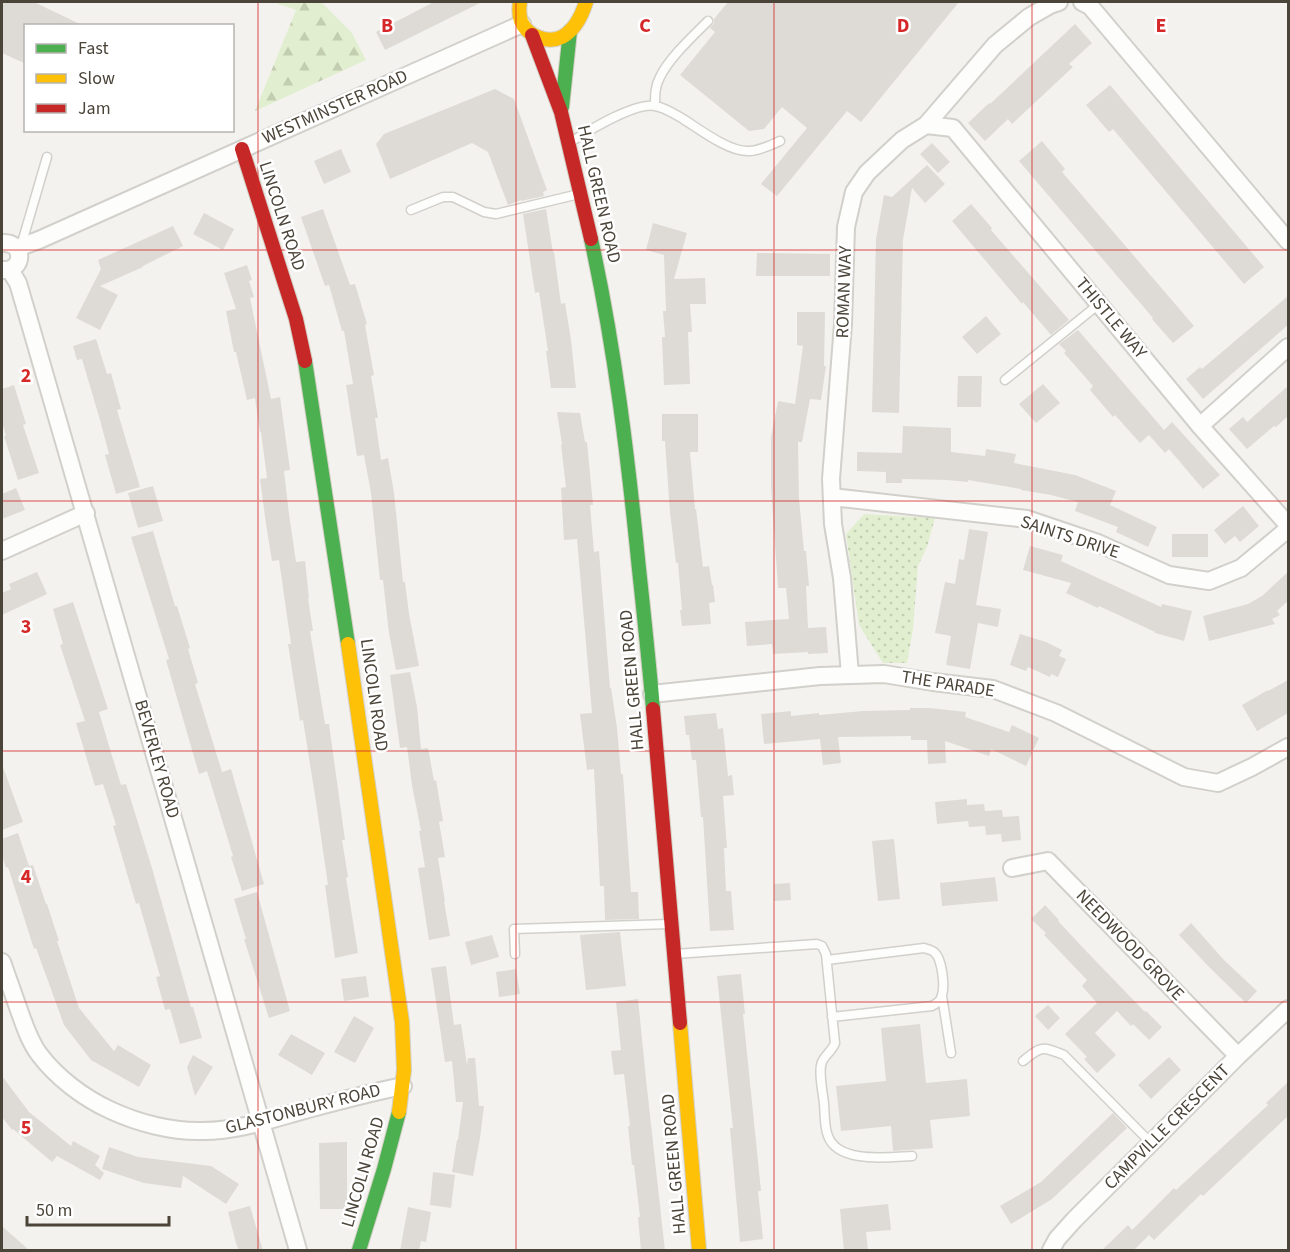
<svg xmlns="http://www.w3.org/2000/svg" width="1290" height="1252" viewBox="0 0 1290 1252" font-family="'Source Sans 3',sans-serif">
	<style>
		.grass { fill: url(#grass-dots) }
		.forest { fill: url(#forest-firs) }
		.building { fill: #dedbd6 }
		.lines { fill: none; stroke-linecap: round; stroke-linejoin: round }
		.lane-casing { stroke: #d2d0cb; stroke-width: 11 }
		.street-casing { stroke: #d2d0cb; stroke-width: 20 }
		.fast-casing { stroke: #d3cfc5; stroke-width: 16 }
		.slow-casing { stroke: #d3cfc5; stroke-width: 16 }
		.jam-casing { stroke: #d3cfc5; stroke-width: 16 }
		.lane { stroke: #fdfdfc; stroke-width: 8 }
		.street { stroke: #fdfdfc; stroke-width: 16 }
		.fast { stroke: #4caf50; stroke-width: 14 }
		.slow { stroke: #ffc107; stroke-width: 14 }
		.jam { stroke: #c62828; stroke-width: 14 }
		.grid { fill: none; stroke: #d62828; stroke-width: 1.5; stroke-opacity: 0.55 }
		.labels { text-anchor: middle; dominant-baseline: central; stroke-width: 5; stroke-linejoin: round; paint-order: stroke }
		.street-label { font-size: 18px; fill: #4b4439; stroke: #fff }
		.grid-label { font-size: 20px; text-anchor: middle; font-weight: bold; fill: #d62828; stroke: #fff; stroke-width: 5; stroke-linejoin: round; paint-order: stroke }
	</style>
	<defs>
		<pattern id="grass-dots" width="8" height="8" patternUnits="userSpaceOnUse" patternTransform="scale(1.5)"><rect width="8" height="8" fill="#e1eecf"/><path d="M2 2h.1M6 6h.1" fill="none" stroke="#c3cdb2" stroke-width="1.8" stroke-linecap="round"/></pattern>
		<pattern id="forest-firs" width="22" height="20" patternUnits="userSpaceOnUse" patternTransform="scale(1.5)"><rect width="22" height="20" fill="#e1eecf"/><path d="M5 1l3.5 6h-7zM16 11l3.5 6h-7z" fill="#c3cdb2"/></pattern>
	</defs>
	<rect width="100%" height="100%" fill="#f4f2ee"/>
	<path class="grass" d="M864,514L935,518L927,547L918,566L913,629L907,663H883L859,625L846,534Z"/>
	<path class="forest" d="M273,2H321L352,33L366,60L255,111L296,10Z"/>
	<path class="building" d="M2,2H34L84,26H26V64L2,53Z
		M434,2H482L385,50L376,32Z
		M728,2H959L861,122L847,111L777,196L761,184L807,128L782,107L764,129L749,131L680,75L715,32L710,28L714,23V19Z
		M1075,24L1092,43L1069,64L1073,67L1012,124L1008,119L985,141L968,123L989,103L990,104Z
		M1110,85L1264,267L1244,284L1113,129L1109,132L1086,105Z
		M495,89L514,99L547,190L543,192L544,196L521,201V200L508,205L488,152L472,143L390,179L376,144L384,134Z
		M1042,141L1065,169L1062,172L1194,326L1173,343L1152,319L1153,318L1019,161Z
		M932,143L950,162L938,173L920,154Z
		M341,149L351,172L324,184L314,161Z
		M927,165L945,184L925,203L912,188L903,240L899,413L872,412L876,239L884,195L892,197Z
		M971,204L992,228L991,230L1069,320L1051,335L1023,302L1022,304L952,221Z
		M323,209L350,285L355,284L367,324L365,325L374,375L371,376L378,418H375L381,460L388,458L394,493L403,582H405L409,614L419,666L396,670L389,633L383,580H380L371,493L364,455L357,456L346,385L353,384L344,331H342L329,285L325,286L301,217Z
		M546,209L553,252H554L561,304L565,303L571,340L576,388H551L546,351H548L539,292L535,293L523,214Z
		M204,213L234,229L223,250L193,234Z
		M653,223L687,233L674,279L705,278L706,304H690L692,332H688L690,384L664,385L662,337H665L663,311H666L664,255L646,250Z
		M173,226L183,246L143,266V267L100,286L118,295L100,330L76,318L101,269L98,260Z
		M757,253L830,254V276H756Z
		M247,265L252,280L249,281L254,297L250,298L271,399L280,397L290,470L284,471L289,514L296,562L305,561L309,598H308L313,631H310L325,724H329L345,840H342L348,877L346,878L358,953L335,958L325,885H328L316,802L303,720L300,721L288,644H291L279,560L272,561L266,524L260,479L267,478L261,432H260L255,398L247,400L236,352H234L226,311L236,309L224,273Z
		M1288,296V325L1203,399L1186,379L1200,367L1202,369Z
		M797,312H825L824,366H826L821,400L810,399L802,442H798L799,499L804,551H806L809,586H806L808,628L826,627L828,653L808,654V652L773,654L772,644L747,646L745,622L789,619L786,588H778L771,488V437L778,401L795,404L803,346L797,345Z
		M986,316L1001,334L977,354L962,337Z
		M1078,330L1164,430L1172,422L1220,475L1203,489L1169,449L1165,453L1149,435L1140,443L1115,415L1113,417L1090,390L1093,386L1064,353L1066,351L1059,344Z
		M96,339L107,374L111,373L121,409L117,410L140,487L116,494L105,455L109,454L100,420L82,359L77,360L73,346Z
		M958,376H982L981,407H957Z
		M1043,384L1060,403L1036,423L1019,404Z
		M14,385L26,424L23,425L39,473L18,480L4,436H6L2,422V389Z
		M1288,386V416L1276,427L1274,426L1247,449L1229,429L1243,417L1247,422Z
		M557,412L580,413L585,442H587L593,505H590L594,552L599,551L610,688H611L617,728L621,774H623L631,892H638L639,919L605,920L604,886H600L594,769L587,770L580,714L592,713L577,539L564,540L561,488L566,487L561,445L562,444Z
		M662,414H698V452H690L695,509H696L703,567L709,566L712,585H713L715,602L709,603L711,624L682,626L680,610H682L678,563H676L670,512L665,441H662Z
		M903,426L951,428V452L985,456L986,449L1016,454L1014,463L1075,475L1116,491L1110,505L1157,527L1148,547L1116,532L1118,527L1075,511L1078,502L1051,495L1021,490V489L968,480V482L947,480L902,479V483H886V472L857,471V452L902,453Z
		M153,486L163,521L138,528L128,493Z
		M16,488L25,510L2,519V494Z
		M1243,506L1259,526L1240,542L1235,536L1225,544L1214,530Z
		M969,529L988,532L976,605L1001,609L998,627L978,623L970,669L946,665L951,636L935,633L945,582L955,584L959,559L964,560Z
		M153,531L175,606H177L190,648L188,649L198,683L195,684L222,772L231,769L264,884L242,891L231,857L233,856L207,771L199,774L166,660L169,659L131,537Z
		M1172,534H1208V557H1172Z
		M1030,546L1063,555L1061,561L1161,607L1162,604L1192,611L1184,641L1155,633V632L1099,606L1098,608L1066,593L1071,583L1023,570Z
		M37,572L47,594L2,615V593L11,589L9,584Z
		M1288,572V601L1277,611L1280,615L1272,619L1275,624L1209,641L1203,616L1248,604L1262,596Z
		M73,602L108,709L99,712L109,746L121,785L126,784L152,868L191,1007H193L202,1038L180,1044L170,1009L165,1010L156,977L160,976L139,903L136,904L113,826L116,825L103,784L95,786L76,723L85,721L60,645L63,644L53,609Z
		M1020,634L1046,642L1062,650L1059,656L1066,659L1058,677L1051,674L1050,677L1028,667L1026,671L1010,665Z
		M410,672L417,707L421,749L428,748L434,781L436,780L443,821L439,822L445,857L438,858L445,901H444L450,936L429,940L418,868L425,867L419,831H421L412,785L407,747L400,748L390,675Z
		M1288,680V713L1257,731L1242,705L1268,690V691Z
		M910,708H930L966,712L965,717L1009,732L1012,725L1039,738L1026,766L991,749L989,756L945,741L946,763L928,764L927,740H911V736L838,737L841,763L823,765L820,739L764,744L761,714L791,711V716L819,713V715L863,711L910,710Z
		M716,713L718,729L723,728L728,776L732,775L734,795L723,796L727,848H724L726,891H731L734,930L710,931L703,817H701L696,760H692L689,735H686L684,716Z
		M2,767H3L23,822L2,830Z
		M967,799V805L984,804L985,811L1002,810L1003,817L1019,816L1021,840L1002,842L1001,834L986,835L985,826L969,827L968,821L937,824L935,802Z
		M18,833L29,866L33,865L46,904H47L59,941H57L79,1008L114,1051L118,1045L151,1065L139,1087L91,1060L64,1025L36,948L34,949L8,867L6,868L2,855V839Z
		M894,839L900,899L878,901L872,841Z
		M995,877L998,901L942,906L940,883Z
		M790,883L791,900L774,901V884Z
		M257,892L290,1011L269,1018L244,939H246L234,899Z
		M1045,905L1059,920L1058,921L1087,952L1145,1012L1146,1011L1162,1027L1149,1040L1133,1024L1131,1026L1117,1011L1095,1033L1116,1055L1097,1073L1084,1059L1087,1057L1065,1034L1097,1003L1082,986L1087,980L1044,935L1046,933L1031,919Z
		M1191,923L1224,960L1257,991L1246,1003L1209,967L1179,935Z
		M620,932L626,986L586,990L580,935Z
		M492,935L499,957L471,965L465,942Z
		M446,966L454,1025L461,1024L467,1065L468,1058H475L479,1106H484L480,1138L473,1176L452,1172L457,1140H458L463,1102H456L452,1061L445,1062L431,968Z
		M516,969L520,994L499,997L496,972Z
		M741,974L745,1014H743L761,1191H758L763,1239L740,1242L730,1128H733L717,976Z
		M366,976L369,997L344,1001L341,979Z
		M638,999L646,1079L665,1251H641L638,1217H640L634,1165H632L628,1126H630L624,1074L614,1075L611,1051L621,1050L616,1002Z
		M1048,1005L1060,1018L1048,1030L1035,1016Z
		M354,1016L374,1028L355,1063L334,1052Z
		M920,1024L926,1083L967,1079L970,1116L930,1120L933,1148L893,1151L891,1126L841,1131L836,1086L886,1081L881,1028Z
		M291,1034L325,1053L312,1075L278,1055Z
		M193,1055L213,1067L195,1096L187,1067Z
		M1169,1057L1181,1070L1151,1099L1138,1085Z
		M2,1076L29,1112L71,1146L73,1141L100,1156L95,1165L104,1173L100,1180L57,1156L52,1162L13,1129L12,1130L2,1117Z
		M1288,1082V1116L1203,1196L1201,1194L1154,1240L1149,1235L1133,1251H1101L1128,1225L1132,1230L1174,1188L1176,1190L1268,1105L1266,1103Z
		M1113,1113L1127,1128L1052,1199L1011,1224L1000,1206L1041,1182Z
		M347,1142V1209H320L319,1143Z
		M109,1147L138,1157L211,1166L239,1184L226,1204L183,1176L181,1188L144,1183L102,1169Z
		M433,1172L455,1175L451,1208L430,1205Z
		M888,1204L891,1230L866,1232L868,1251H844L840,1209Z
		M250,1206L263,1251H239L236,1243L228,1212Z
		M408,1207L431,1212L426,1242L421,1241L419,1251H400Z
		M2,1226L30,1251H2Z"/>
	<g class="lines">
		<defs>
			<path id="lane" d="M655,105C655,95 655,86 660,77C669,58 693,36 708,21
				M572,141C590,130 635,102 655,106C663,107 673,113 680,117C698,128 728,152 749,151C759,151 771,145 780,141
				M411,210L443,197H453L484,212L496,214L579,194
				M21,246L47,157
				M1005,380L1099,304
				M515,954L514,929L669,924
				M675,954L817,944L822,946L826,954L835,1043C832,1051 825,1055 822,1062C818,1071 823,1093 824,1104C825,1114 824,1126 828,1136C838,1164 889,1157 912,1156
				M827,960L924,948C927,949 932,950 934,952C942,958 945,985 942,995C941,1001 937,1003 932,1006L832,1017
				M942,996L951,1053
				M1023,1061C1041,1046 1042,1046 1064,1055L1151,1143"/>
			<path id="street" d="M1082,2L1090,6L1288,241
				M926,125L953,128L1200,426L1288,525
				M2,243C25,241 25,272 2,270
				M17,248L39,240L522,24
				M10,270L18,283L30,324L298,1250
				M1200,426L1288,347
				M832,497L1027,519L1098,543L1169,575L1209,581L1241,568L1288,529
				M2,551L86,513
				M850,675L842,578L833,524L831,479L843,324L846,227L854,192L867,173L902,140L926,125L995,45L1029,17L1050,5L1059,2
				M652,694L820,676L884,674L933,682L993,689L1056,713L1184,777L1218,783L1252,767L1288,747
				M1012,868L1048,861L1238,1056
				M2,962C8,979 14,996 20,1013C25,1027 30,1042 39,1054C57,1078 84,1098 110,1110C138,1123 172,1132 203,1131C236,1131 269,1120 301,1111C335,1102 368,1093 403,1086
				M1051,1250L1057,1239L1074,1220L1238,1056L1288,1009"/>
			<path id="fast" d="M562,107L570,31
				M591,239C615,348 628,458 639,569C644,616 649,662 653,709
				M305,361L348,644
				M359,1250L384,1169L399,1112"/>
			<path id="slow" d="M520,2C519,8 519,15 521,21C527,36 547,44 562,37C575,30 582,15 586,2
				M348,644L402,1022L404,1070L399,1112
				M680,1023L699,1250"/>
			<path id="jam" d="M532,35L561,112L591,239
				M242,149L296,319L305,361
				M653,709L680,1023"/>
		</defs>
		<use href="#lane" class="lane-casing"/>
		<use href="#street" class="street-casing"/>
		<use href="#fast" class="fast-casing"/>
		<use href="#slow" class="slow-casing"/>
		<use href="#jam" class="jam-casing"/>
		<use href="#lane" class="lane"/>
		<use href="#street" class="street"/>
		<use href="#fast" class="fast"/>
		<use href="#slow" class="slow"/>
		<use href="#jam" class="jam"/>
	</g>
	<path class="grid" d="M258,2V1250M516,2V1250M774,2V1250M1032,2V1250M2,250H1288M2,501H1288M2,751H1288M2,1002H1288"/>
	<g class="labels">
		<g class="street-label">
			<text transform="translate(335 107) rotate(-24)">WESTMINSTER ROAD</text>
			<text transform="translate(599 194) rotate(77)">HALL GREEN ROAD</text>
			<text transform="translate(282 216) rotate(72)">LINCOLN ROAD</text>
			<text transform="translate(844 292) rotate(-88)">ROMAN WAY</text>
			<text transform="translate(1111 318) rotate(50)">THISTLE WAY</text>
			<text transform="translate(1070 537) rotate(18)">SAINTS DRIVE</text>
			<text transform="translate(632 680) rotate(-95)">HALL GREEN ROAD</text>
			<text transform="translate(948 684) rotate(9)">THE PARADE</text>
			<text transform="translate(374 695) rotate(82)">LINCOLN ROAD</text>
			<text transform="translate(157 759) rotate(74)">BEVERLEY ROAD</text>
			<text transform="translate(1130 945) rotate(46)">NEEDWOOD GROVE</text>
			<text transform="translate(303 1109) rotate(-14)">GLASTONBURY ROAD</text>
			<text transform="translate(1167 1127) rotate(-45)">CAMPVILLE CRESCENT</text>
			<text transform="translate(674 1164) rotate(-95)">HALL GREEN ROAD</text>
			<text transform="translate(363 1172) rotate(-74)">LINCOLN ROAD</text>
		</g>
	</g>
	<g class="grid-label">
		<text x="387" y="32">B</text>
		<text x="645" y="32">C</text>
		<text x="903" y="32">D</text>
		<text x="1161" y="32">E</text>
		<text x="26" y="382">2</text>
		<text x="26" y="633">3</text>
		<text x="26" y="883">4</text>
		<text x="26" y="1134">5</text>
	</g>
	<rect width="1290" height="1252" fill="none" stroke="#4b4439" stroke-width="6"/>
	<rect x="24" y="24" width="210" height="108" fill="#ffffff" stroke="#b7b4b0" stroke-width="1.5"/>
	<rect x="36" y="44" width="30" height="9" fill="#4caf50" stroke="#b7b4b0" stroke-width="1.5"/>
	<text x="78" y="54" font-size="18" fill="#4b4439">Fast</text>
	<rect x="36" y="74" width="30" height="9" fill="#ffc107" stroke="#b7b4b0" stroke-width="1.5"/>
	<text x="78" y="84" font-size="18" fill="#4b4439">Slow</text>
	<rect x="36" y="104" width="30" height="9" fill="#c62828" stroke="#b7b4b0" stroke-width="1.5"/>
	<text x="78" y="114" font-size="18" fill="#4b4439">Jam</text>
	<path d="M27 1216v9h142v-9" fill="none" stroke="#4b4439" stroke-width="3"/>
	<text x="36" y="1216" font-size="18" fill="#4b4439" stroke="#ffffff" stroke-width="4.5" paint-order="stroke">50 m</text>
</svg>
